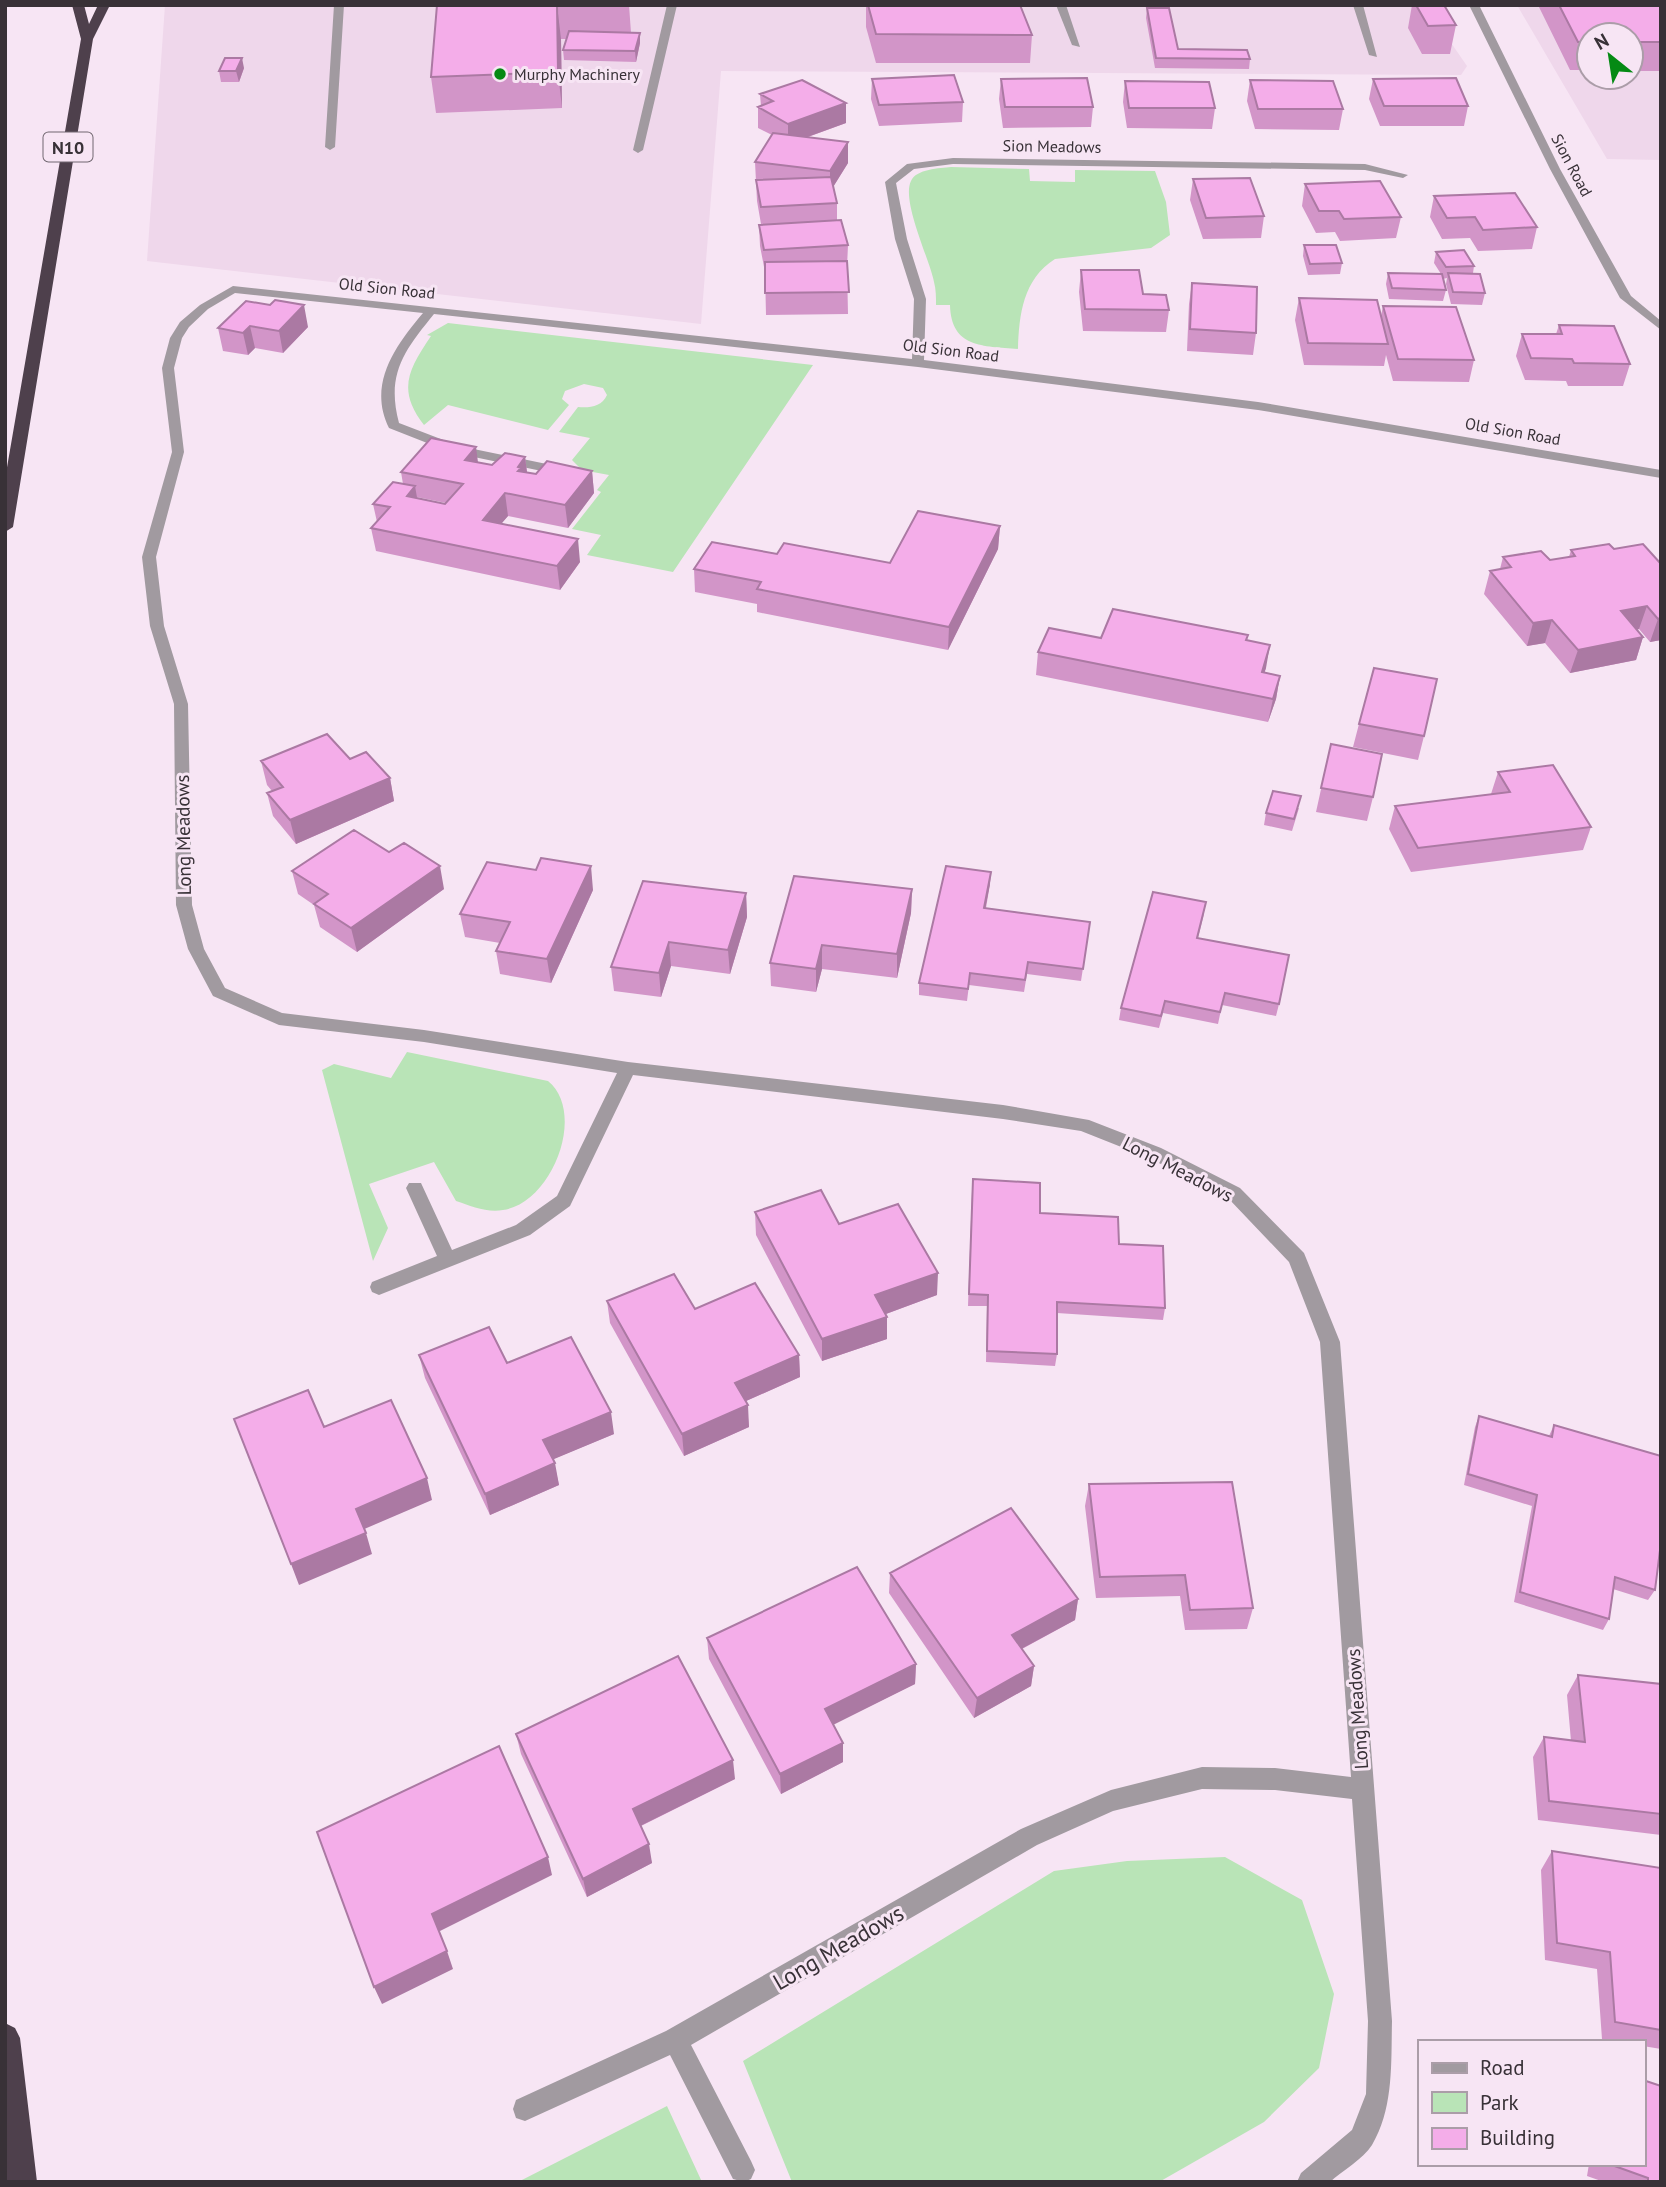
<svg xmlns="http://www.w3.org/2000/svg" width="1666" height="2187" viewBox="0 0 1666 2187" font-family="'PT Sans',sans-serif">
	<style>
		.built { fill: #efd7eb; fill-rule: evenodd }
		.green { fill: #b9e4b7 }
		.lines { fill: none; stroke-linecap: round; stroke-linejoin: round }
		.minor { fill: #a19aa0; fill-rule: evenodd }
		.highway { fill: #4e404c; fill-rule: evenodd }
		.wall { fill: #d295c8; fill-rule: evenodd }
		.shaded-wall { fill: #ab79a3 }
		.building { fill: #f4ade9; stroke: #ab79a3; stroke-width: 2 }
		.poi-dot { fill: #058a14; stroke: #f7e5f4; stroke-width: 2.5 }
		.labels { text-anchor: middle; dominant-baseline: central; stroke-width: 6; stroke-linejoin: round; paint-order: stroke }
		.far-poi-label { font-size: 16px; fill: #383137; stroke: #f7e5f4; text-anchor: start }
		.far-street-label { font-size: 16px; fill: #383137; stroke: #f7e5f4 }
		.shield { fill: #f7e5f4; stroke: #716770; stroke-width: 2 }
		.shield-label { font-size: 18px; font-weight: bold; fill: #383137 }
		.street-label { font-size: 19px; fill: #383137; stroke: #f7e5f4 }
		.near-street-label { font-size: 23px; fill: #383137; stroke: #f7e5f4 }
	</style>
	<rect width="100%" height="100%" fill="#f7e5f4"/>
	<path class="built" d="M165,5H1425L1467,66L1461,75L721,71L701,324L147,261Z
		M1517,5H1661V160L1607,159ZM1589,35H1631V77H1589Z"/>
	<path class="green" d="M951,167L1029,169L1030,181L1075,182V170L1155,171L1166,202L1170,235L1151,248L1055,259C1023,279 1019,315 1018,349C983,346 951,348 950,305H936C936,297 936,289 934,282C930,260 901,201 911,181C916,169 940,168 951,167Z
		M448,323L813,365L673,572L587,555L601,535L572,529L601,492L597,490L609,475L582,470L572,460L590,438L559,432L578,407C589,408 602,407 607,395L603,388L584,384L565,391L562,399L569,405L548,430L448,405L424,425C397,390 408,370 431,336L427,335Z
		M407,1052L548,1081C587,1113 552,1203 503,1210C487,1213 471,1206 456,1201L434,1162L369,1184L388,1228L373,1261L322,1070L334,1064L391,1078Z
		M1225,1857L1302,1900L1334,1994L1319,2068L1264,2122L1159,2182H792L743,2061L1054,1871L1127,1861Z
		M667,2106L702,2182H518Z"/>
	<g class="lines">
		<path class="minor" d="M334,5H344L335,147L330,150L325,147Z
			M667,5H677L643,150L638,153L633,150Z
			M1056,5H1066L1080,47L1072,45Z
			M1353,5H1363L1377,57L1369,55Z
			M1469,5H1479L1560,169L1631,296L1661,321V330L1620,298L1550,169Z
			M953,158L1365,164L1408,175L1403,178L1365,170L953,164L914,169L896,183L907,239L926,299L924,360L1258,402L1661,470V478L1258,410L918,367L434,314C404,351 386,374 399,423L459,446L566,468V474L561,475L450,452L389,428C367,384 396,345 423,313L235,293L208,309L189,327L182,338L174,368L184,452L156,557L164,626L188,704L192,905L204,949L225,988L282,1013L424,1030L628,1062L1003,1105L1089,1120L1161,1148L1240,1188L1304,1253L1340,1342L1392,2021C1391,2062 1394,2108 1372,2145C1363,2159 1342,2171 1330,2182H1297L1301,2173L1352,2130L1366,2094L1368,2021L1352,1799L1275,1790L1202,1789L1113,1811L1037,1845L691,2045L751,2161L755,2170L751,2179L744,2182L733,2179L670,2055L525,2121L516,2118L513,2109L516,2100L666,2031L1021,1829L1111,1790L1202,1767L1275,1768L1351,1777L1320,1342L1289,1262L1228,1198L1149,1158L1081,1131L1003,1119L633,1075L570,1206L530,1235L379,1295L372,1292L370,1287L372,1282L437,1256L406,1188L409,1183H421L452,1250L516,1225L557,1196L617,1073L424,1042L279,1025L213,996L188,949L176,905L174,704L150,626L142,557L172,452L162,368L170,338L180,322L200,305L233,286L912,359L914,299L895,239L885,182L907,164Z"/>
		<path class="highway" d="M72,5H84L89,24L98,5H110L93,39L13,527L5,532V479L81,39Z
			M5,2023L15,2028L20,2038L37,2182H7Z"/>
	</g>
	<path class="wall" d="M437,5H629L631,33L640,43L636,62L564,60L563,50L567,39H561L562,108L436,113L431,77Z
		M866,5H1020L1032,35L1030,63H876L866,27Z
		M1412,5H1444L1456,25L1450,54H1422L1408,28Z
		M1538,5H1661V71H1631V35H1589V70H1570Z
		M1147,8L1178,49L1250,59L1249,69L1155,68L1146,18Z
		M244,68L239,82H221L219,71Z
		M872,79L963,102L962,122L879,126L871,99Z
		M1001,79L1093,107L1091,127L1003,128L999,99Z
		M1373,79L1468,106L1464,126H1380L1369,99Z
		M1250,80L1343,109L1339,130L1255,129L1247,101Z
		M1125,81L1215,108L1212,129L1127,128L1123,102Z
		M760,94L846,103V123L808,137L848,142V163L833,187L837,203V220L848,245L847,267L848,314L766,315L765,272L760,246L759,225L761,224L757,201L755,162L772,135L758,128V107L761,106Z
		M1193,179L1264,216L1261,238L1203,239L1190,200Z
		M1305,184L1401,217L1396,238L1340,241L1335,232L1316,233L1302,206Z
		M1434,196L1537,227L1532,249L1478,251L1470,238L1442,239L1430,217Z
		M1304,245L1342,263L1340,274L1308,275L1303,256Z
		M1436,252L1474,266L1473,273L1485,293L1482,305L1451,304L1446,284L1447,278L1443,279L1446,290L1443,301L1389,299L1386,284L1388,273L1441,274L1434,263Z
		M1081,270L1143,294L1169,310L1166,332L1083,331L1079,292Z
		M1192,283L1256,333L1253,355L1187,351L1189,304Z
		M1299,298L1381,316L1383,306L1474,360L1469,382L1393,381L1386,355L1384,366L1304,365L1295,320Z
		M270,305L308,327L283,353L255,348L248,355L223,351L218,328Z
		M1559,325L1630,364L1623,386H1568L1566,381L1525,380L1516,356L1522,334H1556Z
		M525,457L527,472L536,474L592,471L594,493L568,528L508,516L501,523L580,562L560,590L376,551L371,528L377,522L373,504L403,484L401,472L478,462L492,465ZM417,497L446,503L445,504L417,498Z
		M1000,526L998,549L948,650L757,612V604L695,592L694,569L777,554L890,563Z
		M1614,549L1661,564V640L1650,642L1639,629L1637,630L1643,637L1636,660L1570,673L1545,643L1527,646L1484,594L1490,571L1500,569L1503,557L1550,560L1569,557L1571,550Z
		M1248,635L1247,640L1266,668L1264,673L1280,676L1276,699L1268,722L1036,675L1038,652L1101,638Z
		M1359,724L1424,736L1418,760L1353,747Z
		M1331,744L1373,797L1367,821L1316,812Z
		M350,759L390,778L394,801L296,844L273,816L267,793L272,791L267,785L261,761Z
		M1498,772L1591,827L1583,850L1411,872L1389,829L1395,806L1491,794Z
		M1299,808L1292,831L1264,825L1266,813Z
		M292,871L444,889L357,952L320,927L314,905L298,894Z
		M990,884L986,908L1090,922L1081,981L1027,974L1024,992L969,985L967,1001L919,995V983Z
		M912,889L911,913L897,978L822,969L816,992L771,986L770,963Z
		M593,890L551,983L500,974L496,951L500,943L465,937L460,914Z
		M746,893L747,917L730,974L671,966L661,997L614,991L611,967Z
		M1204,914L1198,938L1279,1004L1276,1016L1222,1005L1218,1024L1163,1013L1159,1028L1119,1020L1121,1008Z
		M972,1191L1040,1213L1119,1244L1165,1308L1163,1320L1057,1313V1354L1055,1366L986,1362L987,1306H968Z
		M755,1212L839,1224L937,1295L886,1314L887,1339L822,1361L756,1235Z
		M607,1301L695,1309L799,1355L800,1377L746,1401L749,1427L684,1456L610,1323Z
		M419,1355L507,1363L614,1434L553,1459L559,1485L490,1515L425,1378Z
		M1479,1416L1549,1436L1554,1425L1655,1590L1648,1600L1613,1589L1609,1619L1603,1630L1514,1602L1532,1506L1464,1485L1475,1427Z
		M1089,1484L1253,1608L1247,1629L1185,1630L1180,1596L1096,1598L1085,1506Z
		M890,1573L1078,1599L1075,1620L1022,1649L1034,1666L1031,1686L974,1718L889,1593Z
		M707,1638L916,1664L915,1684L833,1724L843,1743V1762L781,1794L709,1659Z
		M1578,1675L1661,1684V1835L1538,1820L1533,1757L1544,1737L1571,1741L1567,1695Z
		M516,1734L735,1779L641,1826L652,1863L587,1897L521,1754Z
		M1552,1851L1661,1868V2049L1643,2046V2042H1620L1602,2039L1597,1969L1545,1960L1541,1870Z
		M1589,2164H1643L1661,2182H1604L1587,2176Z"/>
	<path class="shaded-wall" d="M557,5L561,39L562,108L558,72Z
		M640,33V43L636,62L635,51Z
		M242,58L244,68L239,82L236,71Z
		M846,103V123L788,144V124Z
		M848,142V163L830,192V171Z
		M304,305L308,327L283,353L279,331Z
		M250,326L255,348L248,355L243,333Z
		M476,447L479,470L465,460Z
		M525,457L528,480L524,485L518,467Z
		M592,471L594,493L568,528L565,505Z
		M415,486L419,509L407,496Z
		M505,493L508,516L486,542L483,520Z
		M1000,526L998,549L948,650L949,627Z
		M578,539L580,562L560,590L557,566Z
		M1647,606L1639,629L1613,634L1621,611Z
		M1661,618V640L1650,642L1658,619Z
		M1552,620L1545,643L1527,646L1533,623Z
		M1643,637L1636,660L1570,673L1578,650Z
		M1270,645L1266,668L1257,695L1262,672Z
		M1280,676L1276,699L1268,722L1273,699Z
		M390,778L394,801L296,844L290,820Z
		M440,866L444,889L357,952L351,928Z
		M591,866L593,890L551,983L547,959Z
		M991,872L990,884L983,920L984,908Z
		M912,889L911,913L897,978V954Z
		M746,893L747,917L730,974L728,950Z
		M669,942L671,966L661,997L659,973Z
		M822,945V969L816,992V969Z
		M938,1273L937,1295L875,1318V1295Z
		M887,1317V1339L822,1361V1339Z
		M799,1355L800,1377L737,1405L735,1383Z
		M748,1405L749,1427L684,1456L682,1434Z
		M611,1412L614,1434L547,1462L543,1440Z
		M555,1463L559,1485L490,1515L485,1494Z
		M427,1478L432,1500L362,1530L356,1509Z
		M366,1533L372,1554L299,1585L291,1564Z
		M1078,1599L1075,1620L1010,1655L1012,1635Z
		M916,1664L915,1684L825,1729V1709Z
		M1034,1666L1031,1686L974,1718L977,1698Z
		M843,1743V1762L781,1794L780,1774Z
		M733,1760L735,1779L636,1828L633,1809Z
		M649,1844L652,1863L587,1897L583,1879Z
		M548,1857L552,1875L438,1932L432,1914Z
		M447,1951L453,1969L382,2004L374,1987Z"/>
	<path class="building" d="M437,5H557L558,72L431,77Z
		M868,5H1020L1032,35L876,34Z
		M1416,5H1444L1456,25L1428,26Z
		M1559,5H1661V42H1631V35H1589V42H1578Z
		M1147,8H1169L1178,49L1247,50L1250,59L1156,58Z
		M569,31L640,33L635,51L563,50Z
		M225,58H242L236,71H219Z
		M954,75L963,102L879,105L872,79Z
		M1087,78L1093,107H1005L1001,79Z
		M1456,78L1468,106H1384L1373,79Z
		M802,80L846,103L788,124L758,107L773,101L760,94Z
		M1250,80L1333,81L1343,109H1258Z
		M1125,81L1209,82L1215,108H1129Z
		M773,133L848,142L830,171L755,162Z
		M831,177L837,203L761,207L756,180Z
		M1250,178L1264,216L1206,218L1193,179Z
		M1380,181L1401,217L1344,219L1339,211H1319L1305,184Z
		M1515,193L1537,227L1483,230L1475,217L1447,218L1434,196Z
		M841,220L848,245L764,250L759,225Z
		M1304,245H1336L1342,263L1310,264Z
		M1464,250L1474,266L1446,267L1436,252Z
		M847,261L849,292L765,293V262Z
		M1081,270H1139L1143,294L1166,295L1169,310L1085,309Z
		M1388,273L1442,274L1446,290L1392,288Z
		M1448,273L1480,274L1485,293L1453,292Z
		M1192,283L1257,287L1256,333L1190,329Z
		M1299,298L1377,300L1388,344L1308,343Z
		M275,300L304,305L279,331L250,326L243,333L218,328L246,301L270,305Z
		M1383,306L1456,307L1474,360L1398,359Z
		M1559,325L1614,326L1630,364L1574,363L1572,359L1531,358L1522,334H1562Z
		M431,438L476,447L465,460L492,465L505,453L525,457L518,467L521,468L518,471L536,474L547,461L592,471L565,505L505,493L483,520L578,539L557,566L371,528L390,507L373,504L393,482L415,486L407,496L445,504L463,484L401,472Z
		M918,511L1000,526L949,627L757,589L761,582L694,569L712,542L777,554L784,543L890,563Z
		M1609,544L1614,549L1643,544L1661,564V618L1658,619L1647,606L1621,611L1643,637L1578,650L1552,620L1533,623L1490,571L1511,567L1503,557L1541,551L1550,560L1575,556L1571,550Z
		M1113,609L1248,635L1246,640L1270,645L1262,672L1280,676L1273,699L1038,652L1049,628L1101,638Z
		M1374,668L1437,679L1424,736L1359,724Z
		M327,734L350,759L366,752L390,778L290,820L267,793L283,787L261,761Z
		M1331,744L1382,754L1373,797L1321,788Z
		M1553,765L1591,827L1418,848L1395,806L1510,792L1498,772Z
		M1273,791L1301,796L1294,819L1266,813Z
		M354,830L389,852L404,843L440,866L351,928L314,904L328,894L292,871Z
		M541,858L591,866L547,959L496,951L510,922L460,914L487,862L536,870Z
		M946,866L991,872L984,908L1090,922L1083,969L1028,962L1025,980L970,973L968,989L919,983Z
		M794,876L912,889L897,954L822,945L816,969L770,963Z
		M643,881L746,893L728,950L669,942L659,973L611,967Z
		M1153,892L1206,902L1197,938L1289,955L1279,1004L1225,993L1220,1012L1165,1001L1161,1016L1121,1008Z
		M973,1179L1040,1183V1213L1118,1217L1119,1244L1163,1246L1165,1308L1057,1302V1354L987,1351L988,1295L969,1294Z
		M821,1190L839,1224L898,1204L938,1273L875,1295L887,1317L822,1339L755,1212Z
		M674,1274L695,1309L755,1283L799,1355L735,1383L748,1405L682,1434L607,1301Z
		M489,1327L507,1363L571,1337L611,1412L543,1440L555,1463L485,1494L419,1355Z
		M308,1390L324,1427L391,1400L427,1478L356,1509L366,1533L291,1564L234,1419Z
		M1479,1416L1552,1437L1554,1425L1661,1456V1542L1655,1590L1615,1577L1609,1619L1520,1592L1537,1495L1468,1474Z
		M1232,1482L1253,1608L1190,1610L1185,1575L1100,1577L1089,1484Z
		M1011,1508L1078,1599L1012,1635L1034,1666L977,1698L890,1573Z
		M857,1567L916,1664L825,1709L843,1743L780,1774L707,1638Z
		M678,1656L733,1760L633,1809L649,1844L583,1879L516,1734Z
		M1578,1675L1661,1684V1814L1549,1801L1544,1737L1585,1742Z
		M499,1746L548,1857L432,1914L447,1951L374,1987L317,1832Z
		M1552,1851L1661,1868V2030L1615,2022L1610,1952L1557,1943Z
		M1643,2080L1661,2086V2182H1648V2178L1609,2164H1643Z"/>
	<circle class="poi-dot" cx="500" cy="74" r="7"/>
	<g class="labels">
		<g class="far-poi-label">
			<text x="514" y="74">Murphy Machinery</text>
		</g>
		<g class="far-street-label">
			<text transform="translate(1052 146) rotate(1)">Sion Meadows</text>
			<text transform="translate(1572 165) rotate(62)">Sion Road</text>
			<text transform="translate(387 288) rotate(6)">Old Sion Road</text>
			<text transform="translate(951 350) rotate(7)">Old Sion Road</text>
			<text transform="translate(1513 431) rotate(10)">Old Sion Road</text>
		</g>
		<rect class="shield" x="43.5" y="132.5" width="49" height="29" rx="5"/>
		<g class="shield-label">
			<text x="68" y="147">N10</text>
		</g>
		<g class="street-label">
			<text transform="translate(183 835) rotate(-91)">Long Meadows</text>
			<text transform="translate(1178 1169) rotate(27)">Long Meadows</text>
			<text transform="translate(1357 1709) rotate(-94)">Long Meadows</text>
		</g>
		<g class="near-street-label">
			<text transform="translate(838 1947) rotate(-30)">Long Meadows</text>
		</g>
	</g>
	<rect width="1666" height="2187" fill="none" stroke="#383137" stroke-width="14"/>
	<rect x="1418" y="2040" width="228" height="126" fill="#f7e5f4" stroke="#ab9da8" stroke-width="2"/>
	<rect x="1432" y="2063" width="35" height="10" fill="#a19aa0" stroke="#ab9da8" stroke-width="2"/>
	<text x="1480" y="2075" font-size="21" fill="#383137">Road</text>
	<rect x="1432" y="2092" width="35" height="21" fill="#b9e4b7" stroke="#ab9da8" stroke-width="2"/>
	<text x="1480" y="2110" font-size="21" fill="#383137">Park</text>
	<rect x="1432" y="2128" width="35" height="21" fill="#f4ade9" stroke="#ab9da8" stroke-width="2"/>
	<text x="1480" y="2145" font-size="21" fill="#383137">Building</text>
	<g transform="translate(1610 56) rotate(330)"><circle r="33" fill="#f7e5f4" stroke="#ab9da8" stroke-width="2"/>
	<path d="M0-5L12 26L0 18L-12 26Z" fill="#058a14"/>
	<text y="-10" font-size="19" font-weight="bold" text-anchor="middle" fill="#383137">N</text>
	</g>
</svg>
